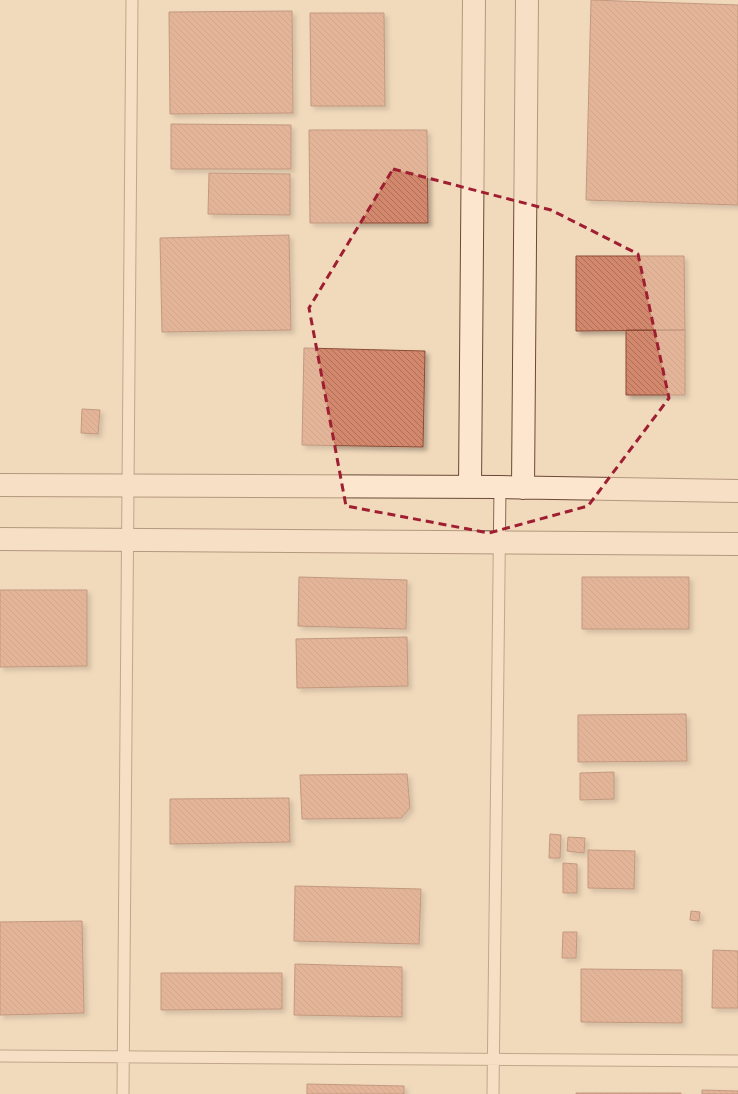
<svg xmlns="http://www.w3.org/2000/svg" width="738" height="1094" viewBox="0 0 738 1094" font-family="'Source Serif 4',serif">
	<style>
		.building { fill: url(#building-back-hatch); stroke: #8b4c37; filter: url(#shadow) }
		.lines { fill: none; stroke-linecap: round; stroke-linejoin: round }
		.lane-casing { stroke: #8a6853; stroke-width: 13 }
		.secondary-casing { stroke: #6b4937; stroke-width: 24 }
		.lane { stroke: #fce7ce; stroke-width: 11 }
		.secondary { stroke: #fce7ce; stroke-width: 22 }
		.marked { fill: none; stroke: #9e1e32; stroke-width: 3; stroke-dasharray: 8 5; stroke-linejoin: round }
	</style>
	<defs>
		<pattern id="building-back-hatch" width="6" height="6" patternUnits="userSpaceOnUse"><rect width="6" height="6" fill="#d3886d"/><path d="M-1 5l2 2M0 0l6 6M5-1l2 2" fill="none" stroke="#ac6f59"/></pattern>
		<filter id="shadow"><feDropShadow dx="3.5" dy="3.5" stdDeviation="2" flood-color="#0004"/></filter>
	</defs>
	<rect width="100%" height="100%" fill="#f1d9bb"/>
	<path class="building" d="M591,0L738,5V205L586,200Z
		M292,11L293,113L170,114L169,12Z
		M310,13H384L385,106H311Z
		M171,124L291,125V169H171Z
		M309,130H427L428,223H310Z
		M209,173L290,174V215L208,214Z
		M289,235L291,330L162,332L160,238Z
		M576,256H684L685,330L576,331Z
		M626,330H685V395H626Z
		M304,348L425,351L423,447L302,445Z
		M82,409L100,410L98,434L81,433Z
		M299,577L407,580L406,629L298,626Z
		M582,577H689V629H582Z
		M0,590H87V666L0,667Z
		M407,637L408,686L297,688L296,639Z
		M686,714L687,761L578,762V715Z
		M614,772V799L580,800V773Z
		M407,774L410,808L401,818L302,819L300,775Z
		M289,798L290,842L170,844V799Z
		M550,834L561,835L560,858H549Z
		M568,837L585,838L584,853L567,851Z
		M588,850L635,851L634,889L588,888Z
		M563,863L577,864V893H563Z
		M295,886L421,889L419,944L294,941Z
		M691,911L700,912L699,921L690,920Z
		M82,921L84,1013L0,1015V922Z
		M563,932H577L576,958H562Z
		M713,950L738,951V1008H712Z
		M295,964L402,967V1017L294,1015Z
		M581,969L682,970V1023L581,1022Z
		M161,973H282V1009L161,1010Z
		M307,1084L404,1086V1094H307Z
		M702,1090L738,1091V1094H702Z
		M576,1093H681V1094H576Z"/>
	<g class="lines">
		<defs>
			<path id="lane" d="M0,1056L738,1061
				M123,1094L132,0
				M493,1094L500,487"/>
			<path id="secondary" d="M0,485L500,487L738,491
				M470,487L474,0
				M523,488L527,0
				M0,539L738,544"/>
		</defs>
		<use href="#lane" class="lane-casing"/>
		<use href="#secondary" class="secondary-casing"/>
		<use href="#lane" class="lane"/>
		<use href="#secondary" class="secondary"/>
	</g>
	<path d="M0 0H738V1094H0ZM393,169L551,210L638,254L669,398L588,506L489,533L346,506L309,308Z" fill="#f1d9bb" fill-opacity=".55" fill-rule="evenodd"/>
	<path class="marked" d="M393,169L551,210L638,254L669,398L588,506L489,533L346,506L309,308Z"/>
</svg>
